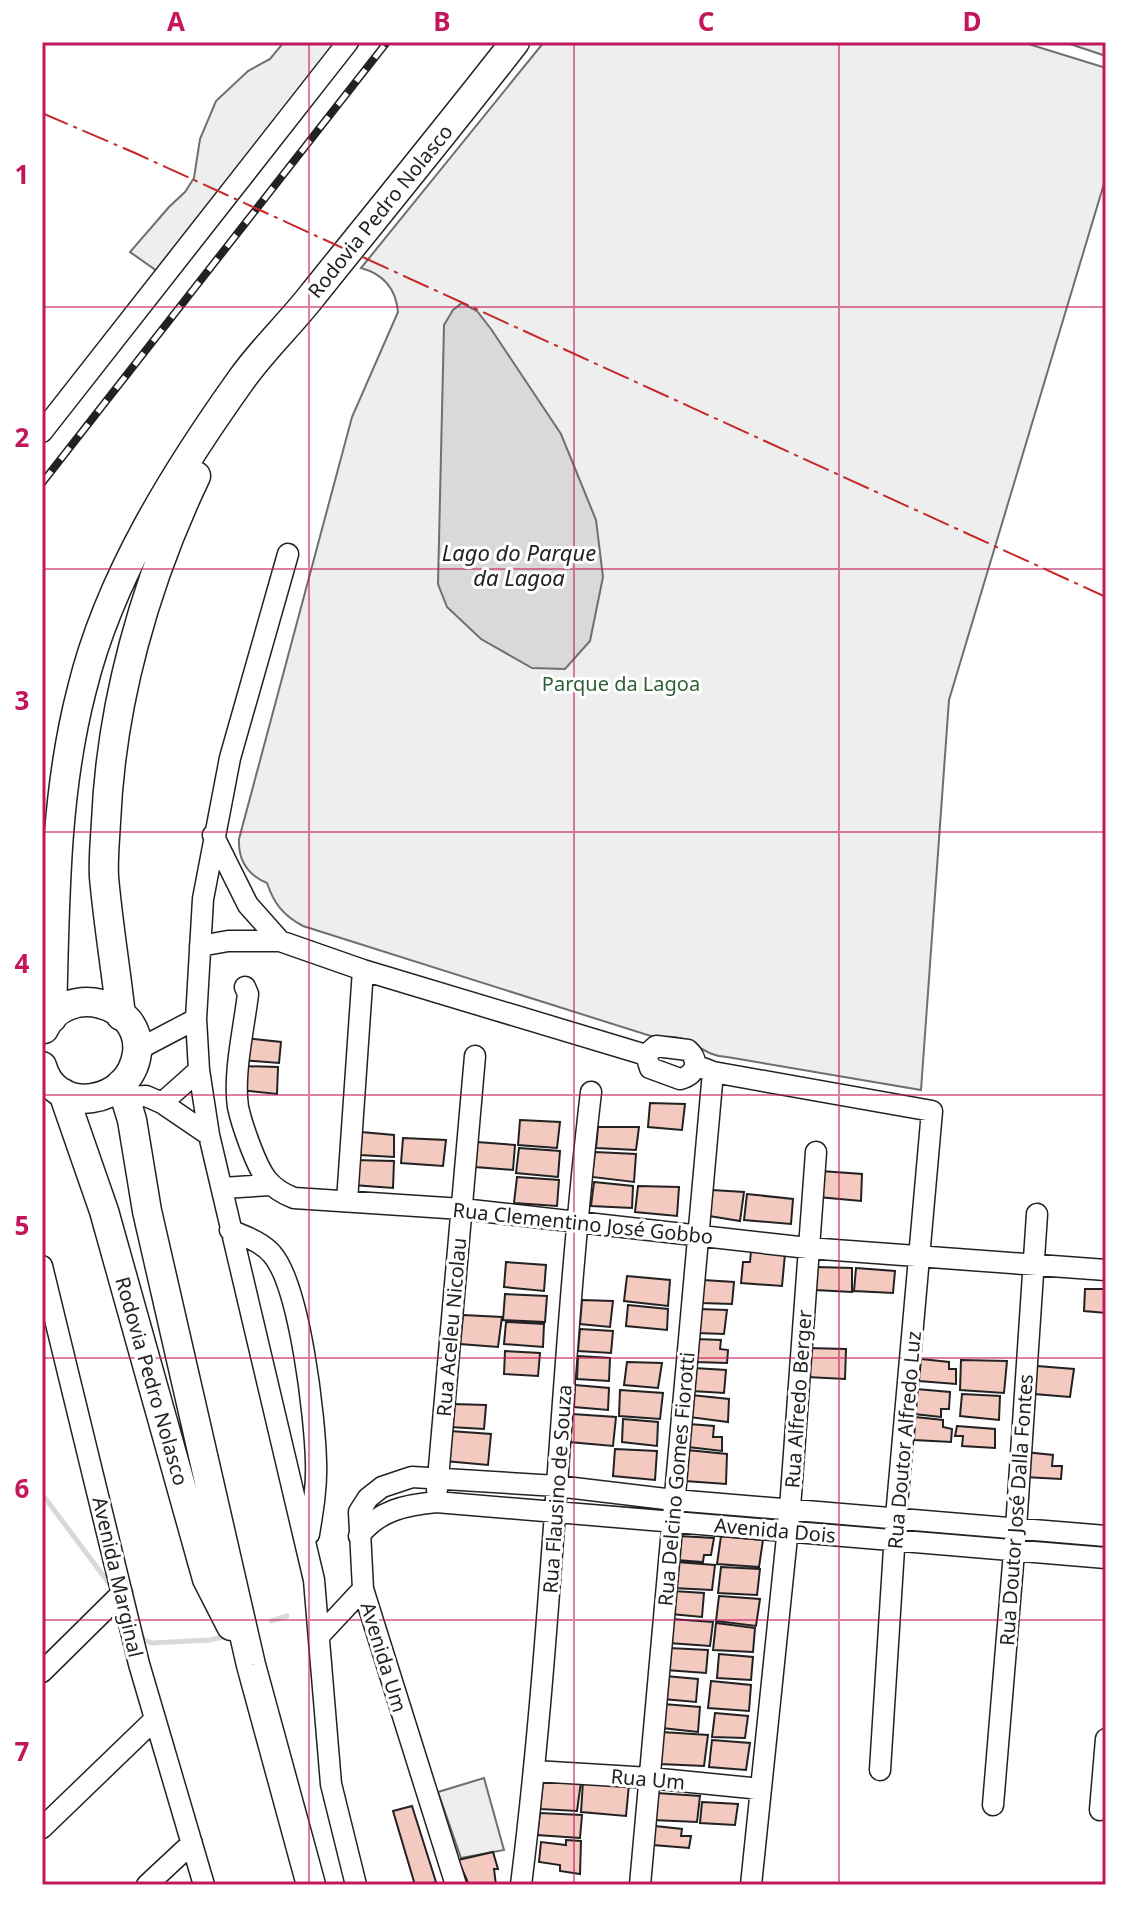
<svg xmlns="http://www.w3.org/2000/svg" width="1148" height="1927" viewBox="0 0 1148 1927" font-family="'Noto Sans',sans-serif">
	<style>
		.green { fill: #eee; stroke: #6f6f6f; stroke-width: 2 }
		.water { fill: #d9d9d9; stroke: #6f6f6f; stroke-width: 2 }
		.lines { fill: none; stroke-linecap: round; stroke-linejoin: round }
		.stream { stroke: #d9d9d9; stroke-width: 5 }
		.building { fill: #f3c9c0; stroke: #222; stroke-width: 2 }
		.minor-casing { stroke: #222; stroke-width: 23 }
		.highway-casing { stroke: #222; stroke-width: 31 }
		.minor { stroke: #fff; stroke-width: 20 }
		.highway { stroke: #fff; stroke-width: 28 }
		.rail-casing { stroke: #222; stroke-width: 8 }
		.rail { stroke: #fff; stroke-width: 5; stroke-dasharray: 15; stroke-linecap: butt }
		.power { stroke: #c62828; stroke-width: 2; stroke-dasharray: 28 6 4 6; stroke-linecap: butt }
		.grid { fill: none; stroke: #c2185b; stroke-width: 2; stroke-opacity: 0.55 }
		.labels { text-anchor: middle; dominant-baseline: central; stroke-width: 6; stroke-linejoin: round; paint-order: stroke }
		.street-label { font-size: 20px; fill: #222; stroke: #fff }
		.park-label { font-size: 20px; fill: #2f5e38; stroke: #fff }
		.water-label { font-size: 22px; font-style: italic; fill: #222; stroke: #fff }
		.neatline { fill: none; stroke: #c2185b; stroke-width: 3 }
		.grid-label { font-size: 26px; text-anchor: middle; font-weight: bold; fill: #c2185b }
	</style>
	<rect width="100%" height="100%" fill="#fff"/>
	<path class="green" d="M284,42H337L167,278L130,252L169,207L185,192L194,178L200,139L216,101L248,71L270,59Z
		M544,42H1022L1106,68V177L949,700L921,1090L727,1057C697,1056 694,1031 657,1038L303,926C284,916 274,904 267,883C248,875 238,860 239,839L352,417L398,312C396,289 383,274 361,268Z
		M1064,42H1106V56Z
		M484,1778L504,1850L461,1858L438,1792Z"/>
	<path class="water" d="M462,303L477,311L491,329L561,434L596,520L603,577L590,641L565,669L532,668L481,639L447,607L438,584L444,325L453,310Z"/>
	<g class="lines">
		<path class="stream" d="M42,1494L111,1586
			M271,1621L287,1616
			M140,1633L145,1641L152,1643L210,1640L222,1637"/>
	</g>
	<path class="building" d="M245,1038L281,1042L279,1063L242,1060Z
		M241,1066L278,1067L277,1094L241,1090Z
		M650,1103L685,1104L682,1130L648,1127Z
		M520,1120L560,1122L557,1148L518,1145Z
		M598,1127H639L636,1150L596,1148Z
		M361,1132L394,1135V1157L360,1155Z
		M403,1138L446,1140L443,1166L401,1163Z
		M477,1142L515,1145L513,1170L475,1167Z
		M519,1148L560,1151L558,1177L516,1173Z
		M595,1152L636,1154L634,1182L592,1177Z
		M355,1160L394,1161L393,1188L353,1185Z
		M821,1171L862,1174L861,1201L818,1197Z
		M517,1177L559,1180L557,1206L514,1203Z
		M594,1182L633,1186L632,1208L591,1206Z
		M638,1186L679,1187L677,1216L635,1212Z
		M712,1190L744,1192L740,1221L709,1216Z
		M747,1194L793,1199L791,1224L744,1220Z
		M751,1251L785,1254L782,1286L741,1283L743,1262H750Z
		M506,1262L546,1265L544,1291L504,1287Z
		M816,1267L852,1268V1292L815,1290Z
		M856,1268L895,1271L893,1293L854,1291Z
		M627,1276L670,1280L668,1306L624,1301Z
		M703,1280L734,1282L732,1304L702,1303Z
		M1085,1289H1106V1313L1084,1311Z
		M505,1294L547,1296L545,1322L503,1320Z
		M582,1300L613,1301L610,1327L580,1324Z
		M628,1305L668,1309L667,1330L626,1326Z
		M699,1309L727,1310L724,1334L697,1333Z
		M463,1315L502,1317L498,1347L460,1344Z
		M506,1322L544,1324L543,1347L504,1344Z
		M580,1329L613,1331L611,1353L578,1351Z
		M696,1339L721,1340L720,1349L728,1350L727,1363L695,1362Z
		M808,1348L846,1349L845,1379L807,1377Z
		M505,1351L540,1353L538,1376L504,1374Z
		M578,1356L610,1358L609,1381L577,1379Z
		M921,1359L949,1362V1369H956V1384L919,1381Z
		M961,1360L1007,1361L1004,1393L960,1390Z
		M627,1362L662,1363L658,1388L624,1385Z
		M1037,1366L1074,1369L1070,1397L1034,1394Z
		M694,1368L726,1370L724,1393L692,1391Z
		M575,1385L609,1388L608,1410L574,1407Z
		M916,1389L950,1392L949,1409H941V1417L914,1414Z
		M620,1390L663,1393L660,1419L619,1416Z
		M962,1394L1000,1396L999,1420L960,1416Z
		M691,1395L729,1399L728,1422L689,1417Z
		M453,1404L486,1405L484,1429L450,1427Z
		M572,1414L616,1417L613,1446L569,1442Z
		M915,1417L943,1420V1427L952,1429L951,1442L914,1440Z
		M623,1419L658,1422L657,1446L622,1442Z
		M689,1424L714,1426L713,1437H722V1451L688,1447Z
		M957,1426L995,1429V1448L962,1446L963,1436H955Z
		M450,1431L491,1434L488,1465L445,1461Z
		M615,1449L657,1451L655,1480L613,1476Z
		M687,1450L727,1454L726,1484L685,1481Z
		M1025,1452L1053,1455L1052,1466H1062L1061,1479L1024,1477Z
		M679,1536L714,1538L711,1555H704L703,1562L676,1560Z
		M721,1536L763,1540L759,1567L717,1564Z
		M676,1562L715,1565L712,1590L673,1588Z
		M721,1567L760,1569L757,1595L718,1593Z
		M673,1591L704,1593L702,1617L671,1614Z
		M719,1596L760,1599L756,1626L716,1621Z
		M671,1619L713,1622L710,1646L669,1643Z
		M716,1623L755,1628L753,1652L713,1650Z
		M669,1648L708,1650L706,1673L666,1670Z
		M719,1654L753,1657L751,1680L717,1678Z
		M665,1676L698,1679L696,1702L663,1699Z
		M711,1681L751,1685L749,1711L708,1708Z
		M663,1704L700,1707L698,1732L662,1728Z
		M715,1713L748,1716L745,1738L712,1737Z
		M662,1732L708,1735L704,1766L660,1764Z
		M712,1740L750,1743L746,1770L709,1767Z
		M543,1781L581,1782L577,1811L540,1809Z
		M583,1781L629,1784L626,1816L581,1812Z
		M657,1793L700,1796L697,1822L653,1820Z
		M702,1802L738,1804L735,1825L700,1823Z
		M412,1806L436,1882L427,1885H415L393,1811Z
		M540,1813L582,1815L580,1838L537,1835Z
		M655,1826L682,1829L681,1836H691L689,1848L653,1845Z
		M566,1840L581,1841L580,1874L560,1871V1865L539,1862L541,1842L566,1845Z
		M493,1852L498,1869H494L496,1885H469L458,1860Z"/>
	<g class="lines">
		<defs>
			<path id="minor" d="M42,432L348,42
				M288,554L230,758L203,899L196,1019L199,1070L209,1135L314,1580L331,1784L356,1885
				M213,835L248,905L280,941
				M200,946L228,941H280L363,970L646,1055
				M245,987L248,994C244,1028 233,1074 238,1107C241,1121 246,1135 251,1148C261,1174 268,1188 294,1198L462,1209L808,1248L1106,1270
				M656,1046L688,1050C700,1061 696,1075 680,1079L650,1068L646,1055Z
				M137,1050L196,1019
				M695,1065L713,1072L932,1111L896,1517L880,1770
				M125,1097L146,1096L162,1103L209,1135
				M162,1103L199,1070
				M223,1188L270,1185
				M347,1201L363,970
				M230,1230C244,1236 262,1242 272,1254C300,1286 315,1418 316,1462C317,1486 313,1510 309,1534
				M42,1266L139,1664L204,1885
				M437,1490L475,1056
				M359,1536C379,1510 406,1505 436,1502L1106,1558
				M320,1635L363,1589
				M42,1672L122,1593
				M535,1771L650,1778L761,1789
				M993,1805L1016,1528L1037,1214
				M1100,1810L1106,1739
				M42,1828L155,1719
				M147,1885L192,1843
				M456,1885L363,1589L359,1512L368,1498L382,1487L412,1477L557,1486L674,1500L1106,1536
				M521,1885C554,1621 560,1356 591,1092
				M640,1885L713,1072
				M751,1885L790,1508L816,1152"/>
			<path id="highway" d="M121,1016C116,970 108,923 104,877C103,859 105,840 106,822C111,703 145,583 196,476
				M52,1018C55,908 54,796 82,689C109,578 176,471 241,380C262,350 289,325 311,297C379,212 448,128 515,42
				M42,1066C55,1116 130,1106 137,1053C143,1001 65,982 44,1029
				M121,1084L132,1120L147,1211L251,1665L311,1885
				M63,1093L104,1211L207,1579L231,1626"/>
		</defs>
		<use href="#minor" class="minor-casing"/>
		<use href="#highway" class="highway-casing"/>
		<use href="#minor" class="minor"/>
		<use href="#highway" class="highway"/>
		<defs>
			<path id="rail" d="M42,483L387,42"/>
		</defs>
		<use href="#rail" class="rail-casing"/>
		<use href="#rail" class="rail"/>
		<path class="power" d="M42,113L135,153L1106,597"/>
	</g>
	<path class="grid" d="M309,42V1885M574,42V1885M839,42V1885M42,307H1106M42,569H1106M42,832H1106M42,1095H1106M42,1358H1106M42,1620H1106"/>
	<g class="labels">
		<g class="street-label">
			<text transform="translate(380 211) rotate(-51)">Rodovia Pedro Nolasco</text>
			<text transform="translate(583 1223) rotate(6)">Rua Clementino José Gobbo</text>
			<text transform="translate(451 1327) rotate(-85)">Rua Aceleu Nicolau</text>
			<text transform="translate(152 1381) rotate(74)">Rodovia Pedro Nolasco</text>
			<text transform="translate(798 1399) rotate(-86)">Rua Alfredo Berger</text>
			<text transform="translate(904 1440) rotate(-85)">Rua Doutor Alfredo Luz</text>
			<text transform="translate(676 1479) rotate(-85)">Rua Delcino Gomes Fiorotti</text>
			<text transform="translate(557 1489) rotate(-86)">Rua Flausino de Souza</text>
			<text transform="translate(1016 1510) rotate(-86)">Rua Doutor José Dalla Fontes</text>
			<text transform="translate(775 1530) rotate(5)">Avenida Dois</text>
			<text transform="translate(118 1577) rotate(77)">Avenida Marginal</text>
			<text transform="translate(384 1657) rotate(73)">Avenida Um</text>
			<text transform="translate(648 1779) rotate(5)">Rua Um</text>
		</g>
		<g class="park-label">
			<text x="621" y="683">Parque da Lagoa</text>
		</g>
		<g class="water-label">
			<text x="519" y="552">Lago do Parque<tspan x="519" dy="25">da Lagoa</tspan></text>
		</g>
	</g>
	<rect width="1148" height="1927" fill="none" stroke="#ffffff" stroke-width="88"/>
	<rect x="44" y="44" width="1060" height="1839" class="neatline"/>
	<g class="grid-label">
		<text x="176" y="31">A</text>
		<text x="442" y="31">B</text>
		<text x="706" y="31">C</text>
		<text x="972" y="31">D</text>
		<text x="22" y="184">1</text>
		<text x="22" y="447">2</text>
		<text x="22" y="710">3</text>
		<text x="22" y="973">4</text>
		<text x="22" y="1235">5</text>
		<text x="22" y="1498">6</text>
		<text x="22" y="1761">7</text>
	</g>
</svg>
